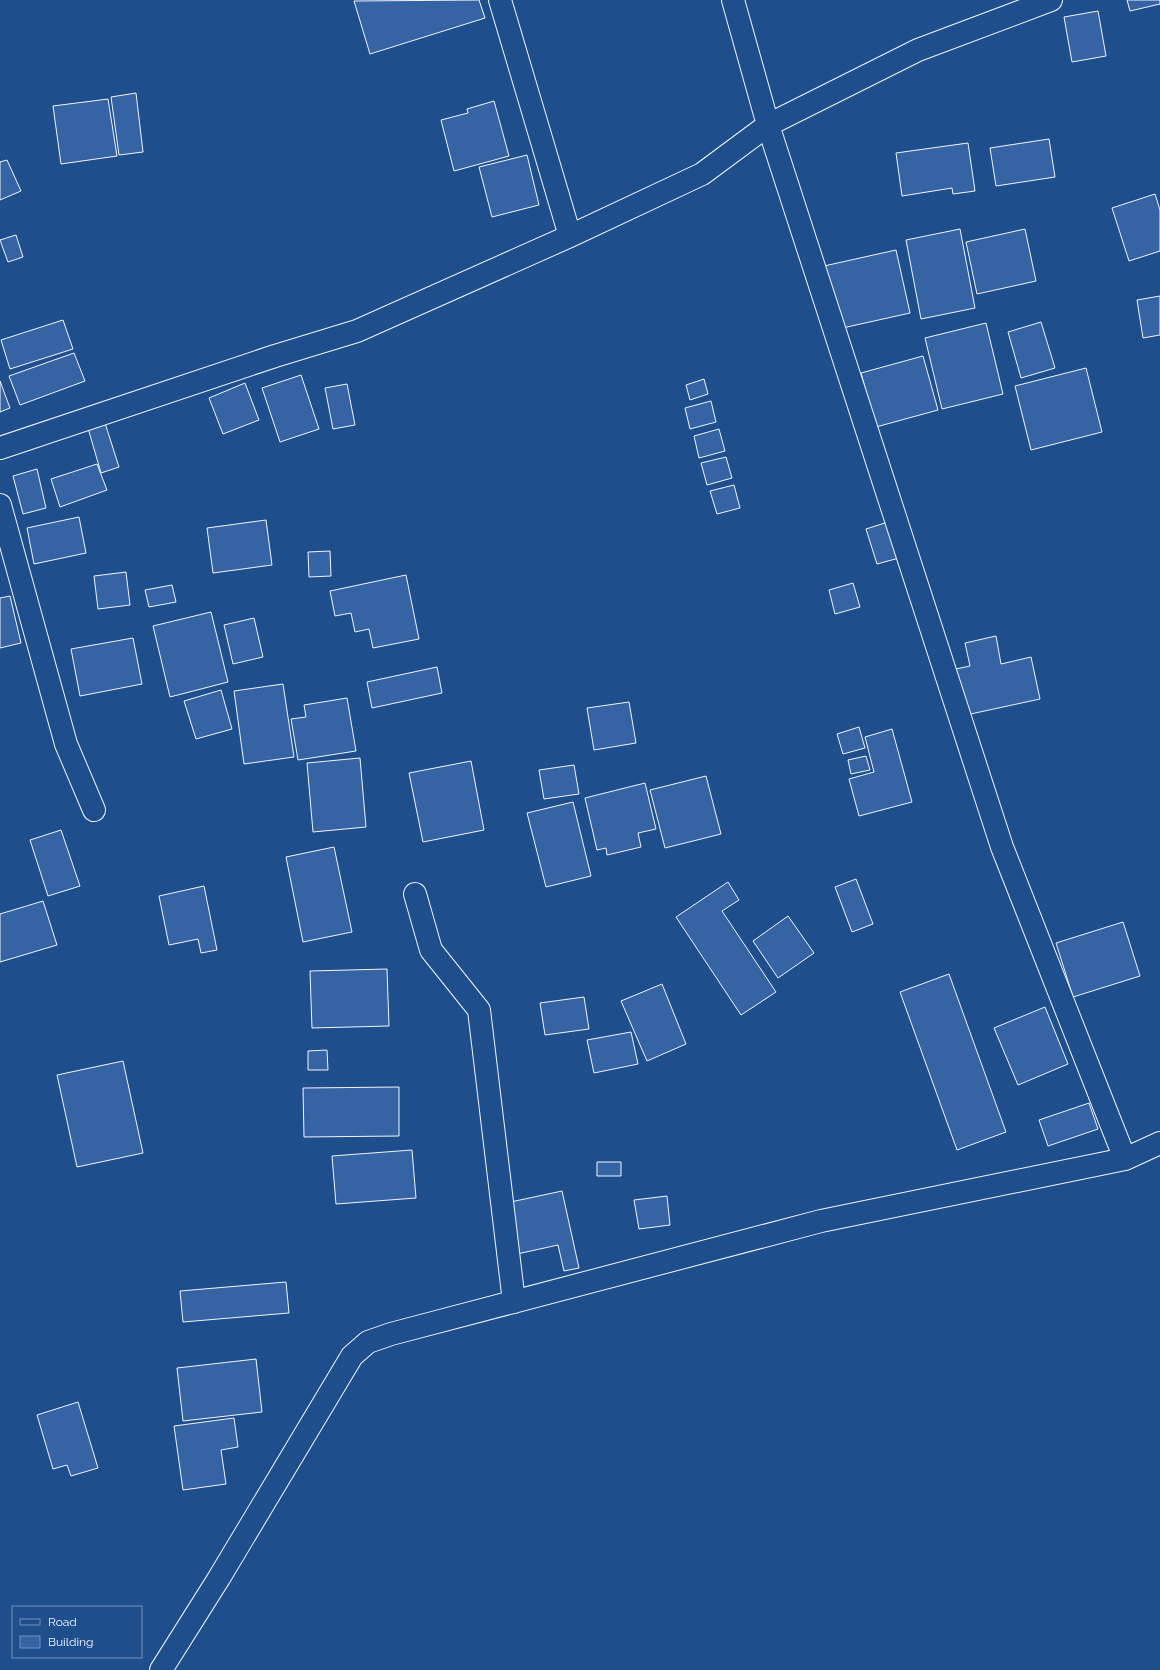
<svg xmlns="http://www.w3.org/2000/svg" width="1160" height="1670" viewBox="0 0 1160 1670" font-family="Raleway,sans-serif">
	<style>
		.building { fill: #3563a3; stroke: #f2f6ff }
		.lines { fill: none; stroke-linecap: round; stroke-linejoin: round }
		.street-casing { stroke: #f2f6ff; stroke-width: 24 }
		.street { stroke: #1f4e8c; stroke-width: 22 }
	</style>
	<rect width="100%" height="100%" fill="#1f4e8c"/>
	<path class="building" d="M479,0L485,18L370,54L354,1Z
		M1127,0H1160V4L1130,11Z
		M1098,11L1106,56L1072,62L1064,17Z
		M136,93L143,152L119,155L111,97Z
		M108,99L117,156L61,164L53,106Z
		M494,101L509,156L454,171L441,120L468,113L467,109Z
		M1049,139L1055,177L996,186L990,148Z
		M968,143L975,191L953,194L952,188L902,196L896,153Z
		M527,155L539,205L492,217L479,167Z
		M7,160L21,191L0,200V162Z
		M1155,194L1160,210V251L1129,261L1112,208Z
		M960,229L975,308L921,319L906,240Z
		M1025,229L1036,281L977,294L966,242Z
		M16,235L23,257L8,262L0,240Z
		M896,250L910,313L838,329L824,266Z
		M1160,296V335L1143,338L1137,300Z
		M63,320L73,349L10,369L1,340Z
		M1041,322L1055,368L1021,378L1008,332Z
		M986,323L1003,394L942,409L925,338Z
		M74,353L85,381L20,405L9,376Z
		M923,356L938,410L876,427L861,373Z
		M1086,368L1102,432L1031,450L1015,386Z
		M301,375L319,429L280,442L262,388Z
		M704,379L708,394L690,400L686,385Z
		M0,381L10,408L0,412Z
		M245,383L259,420L223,434L209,398Z
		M347,384L355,425L333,429L325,388Z
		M711,401L716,422L690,429L685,408Z
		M105,423L119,467L101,473L88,428Z
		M719,429L725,451L699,458L694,436Z
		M726,457L732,478L707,485L701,463Z
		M97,464L107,490L60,507L51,479Z
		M37,469L46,508L23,514L13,476Z
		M734,485L740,508L717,514L710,491Z
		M79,517L86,553L34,564L27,528Z
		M266,520L272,565L213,573L207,528Z
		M888,522L899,558L877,564L866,529Z
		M330,551L331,576L309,577L308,552Z
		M126,572L130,605L98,609L94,576Z
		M406,575L419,639L373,648L369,629L355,632L351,613L335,616L330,591Z
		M853,583L860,607L835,614L829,590Z
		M172,585L176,602L149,607L145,590Z
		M10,596L21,643L0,648V598Z
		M211,612L228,682L170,697L153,626Z
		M254,618L263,657L233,664L224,625Z
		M996,636L1001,664L1031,657L1040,699L966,715L956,669L970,666L965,643Z
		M133,638L142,684L80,696L71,649Z
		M437,667L442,693L372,708L367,682Z
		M283,684L294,757L244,764L234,691Z
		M221,690L232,729L196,739L184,701Z
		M347,698L356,751L298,760L291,719L306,717L304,705Z
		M629,702L636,743L594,750L587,708Z
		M859,727L865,748L843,754L837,734Z
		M892,729L912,802L859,816L849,779L874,772L865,737Z
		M866,756L870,770L851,774L848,760Z
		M360,758L366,827L313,832L307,763Z
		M471,761L484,830L423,842L409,773Z
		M574,765L579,794L544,799L539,770Z
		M706,776L721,834L665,848L650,790Z
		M645,783L656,829L638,833L641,847L607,855L606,848L597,850L585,798Z
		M573,802L591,876L546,887L527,813Z
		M61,830L80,886L48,896L30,840Z
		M334,847L352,932L303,942L286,857Z
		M856,879L873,924L852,932L835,887Z
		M728,882L739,900L722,911L776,992L741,1015L676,917Z
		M204,886L217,950L201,953L198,939L169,945L159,896Z
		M43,901L57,945L0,962V914Z
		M788,916L814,953L778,978L753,941Z
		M1123,922L1140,976L1073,997L1056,943Z
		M387,969L389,1026L312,1028L310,971Z
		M949,974L1006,1132L957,1150L900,992Z
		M662,984L686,1044L647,1061L621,1001Z
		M584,997L589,1029L545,1035L540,1003Z
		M1045,1007L1068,1064L1018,1085L994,1028Z
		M631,1032L638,1064L594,1073L587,1040Z
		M327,1050L328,1070H308V1051Z
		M123,1061L143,1153L77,1167L57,1075Z
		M399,1087V1136L304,1137L303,1088Z
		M1089,1103L1098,1129L1048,1146L1039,1120Z
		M412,1150L416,1198L336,1204L332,1156Z
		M597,1162H621V1176H597Z
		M562,1191L579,1268L564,1271L558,1245L517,1254L506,1203Z
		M667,1196L670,1225L639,1229L634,1200Z
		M286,1282L289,1313L183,1322L180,1291Z
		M256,1359L262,1412L183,1421L177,1368Z
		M78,1402L98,1468L71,1476L67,1465L53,1469L37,1415Z
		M234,1418L238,1447L221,1450L226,1484L183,1490L174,1426Z"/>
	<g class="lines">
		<defs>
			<path id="street" d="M500,0L570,236
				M733,0L768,125L1002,847L1125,1159
				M0,448L275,356L357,331L570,236L702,174L768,125L918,50L1051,0
				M0,505L66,744L94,810
				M415,894L431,950L479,1010L514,1302
				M161,1670L219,1578L352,1356L368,1342L391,1334L821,1221L1125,1159L1160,1143"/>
		</defs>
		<use href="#street" class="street-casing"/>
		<use href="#street" class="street"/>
	</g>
	<rect x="12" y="1606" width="130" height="52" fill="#1f4e8c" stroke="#7391ba"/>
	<rect x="20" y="1619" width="20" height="6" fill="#1f4e8c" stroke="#7391ba"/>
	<text x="48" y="1626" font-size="12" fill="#f2f6ff">Road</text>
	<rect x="20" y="1636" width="20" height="12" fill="#3563a3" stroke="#7391ba"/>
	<text x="48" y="1646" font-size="12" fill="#f2f6ff">Building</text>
</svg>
